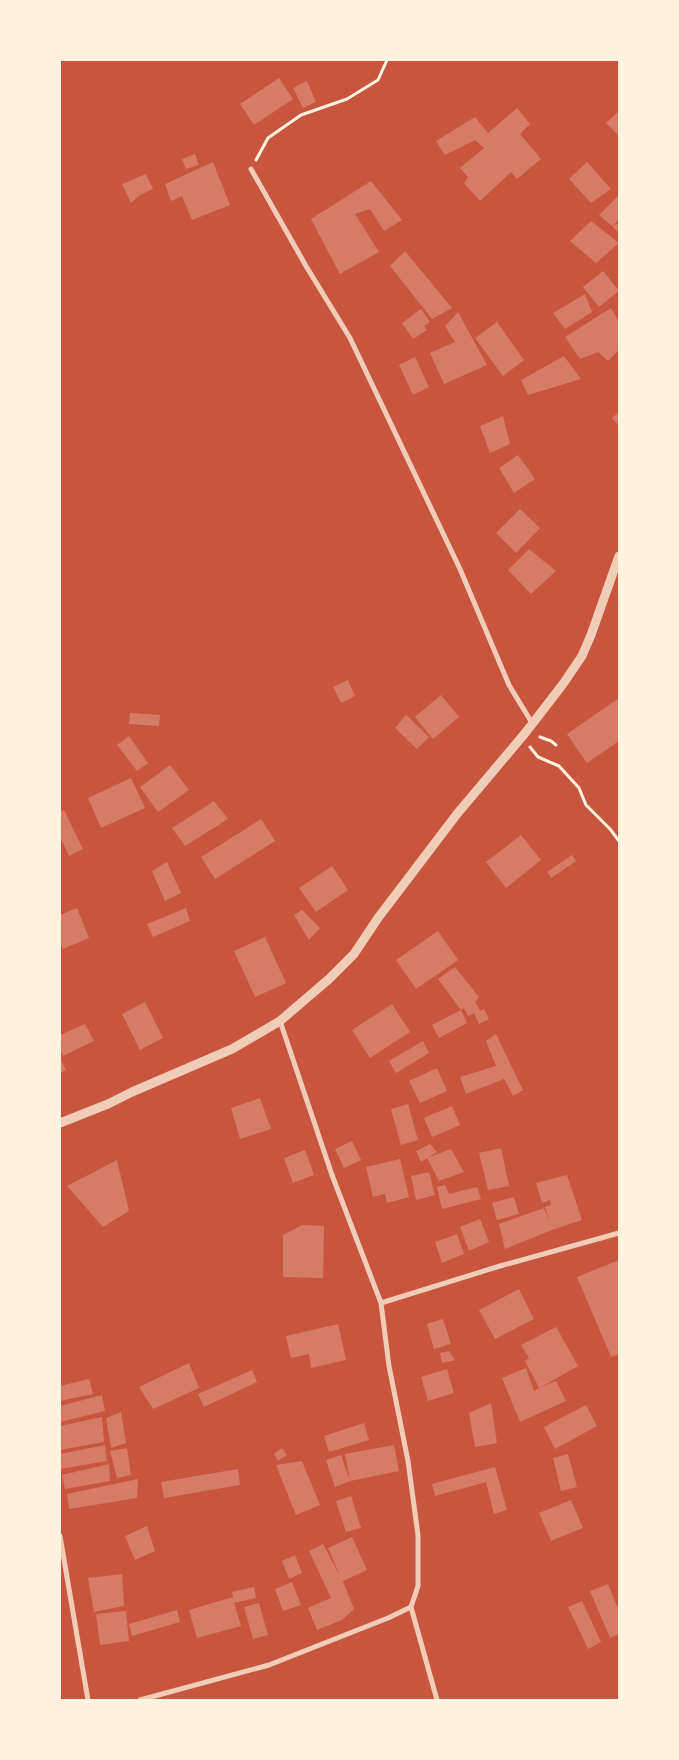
<svg xmlns="http://www.w3.org/2000/svg" width="679" height="1760" viewBox="0 0 679 1760" font-family="Helvetica,sans-serif">
	<style>
		.building { fill: #d67c66 }
		.lines { fill: none; stroke-linecap: round; stroke-linejoin: round }
		.path { stroke: #fff3e0; stroke-width: 3 }
		.minor { stroke: #f1ccb7; stroke-width: 5 }
		.tertiary { stroke: #f1ccb7; stroke-width: 9 }
	</style>
	<rect width="100%" height="100%" fill="#c8553d"/>
	<path class="building" d="M279,78L293,99L254,125L240,104Z
		M307,81L316,102L303,108L293,88Z
		M517,108L530,124L520,134L541,159L517,179L511,172L480,201L464,183L468,177L460,168L484,148L475,140L445,155L436,141L475,117L488,133Z
		M619,111V136L606,123Z
		M195,154L199,165L186,169L182,159Z
		M213,162L230,205L192,220L182,196L171,201L165,184Z
		M587,162L611,189L591,203L569,179Z
		M146,174L153,189L140,195L131,203L122,184Z
		M371,181L402,220L384,231L370,209L355,214L379,252L340,274L311,219Z
		M619,195V220L612,226L599,215Z
		M591,221L619,243L596,263L570,241Z
		M619,223V233L612,226Z
		M405,251L452,308L432,319L390,266Z
		M603,271L619,291L599,307L583,287Z
		M585,294L592,312L565,329L553,313Z
		M611,308L619,322V350L608,361L598,352L580,359L565,337Z
		M421,309L430,322L424,326L427,330L413,339L402,323Z
		M458,312L487,365L444,384L430,353L455,342L445,326Z
		M497,322L524,360L503,376L475,338Z
		M564,356L581,379L528,395L521,380Z
		M415,357L429,387L413,395L399,365Z
		M619,412V426L612,418Z
		M503,416L510,444L490,453L480,426Z
		M518,455L535,479L514,493L499,468Z
		M520,509L540,528L516,553L496,533Z
		M529,549L556,571L531,594L508,570Z
		M348,680L355,696L341,703L333,687Z
		M441,695L459,717L433,739L415,717Z
		M619,698V741L587,763L567,734Z
		M130,713L160,715L159,726L129,724Z
		M406,715L429,737L417,749L395,728Z
		M129,736L148,763L137,771L117,745Z
		M170,765L189,790L158,812L140,787Z
		M131,778L145,808L101,828L88,798Z
		M214,801L228,819L185,846L172,828Z
		M64,810L83,849L69,856L60,836V812Z
		M261,819L275,841L215,879L201,857Z
		M521,835L541,860L506,888L486,862Z
		M572,855L576,861L551,878L547,872Z
		M167,862L181,893L165,901L152,871Z
		M332,866L348,890L316,912L299,888Z
		M77,908L89,938L63,949L60,942V915Z
		M186,908L190,921L153,937L147,924Z
		M302,910L320,928L309,940L294,915Z
		M438,931L458,960L416,989L396,960Z
		M265,937L286,983L255,997L234,951Z
		M455,967L479,997L475,1002L480,1011L484,1009L489,1019L479,1024L474,1013L468,1016L464,1008L461,1010L438,979Z
		M145,1002L163,1038L140,1050L122,1014Z
		M392,1004L410,1032L370,1058L352,1030Z
		M461,1010L467,1023L439,1038L432,1025Z
		M85,1024L94,1041L63,1056L60,1049V1035Z
		M496,1034L523,1090L513,1096L504,1079L466,1094L460,1077L496,1066L486,1041Z
		M423,1041L429,1053L396,1073L389,1061Z
		M60,1059L66,1070L60,1073Z
		M437,1068L447,1091L420,1103L409,1081Z
		M260,1098L271,1129L240,1139L231,1108Z
		M408,1104L418,1140L401,1145L391,1109Z
		M452,1106L460,1125L432,1137L424,1118Z
		M352,1141L361,1160L344,1168L335,1149Z
		M430,1144L437,1152L421,1162L416,1151Z
		M501,1148L509,1186L488,1190L479,1153Z
		M451,1149L464,1172L439,1181L427,1158Z
		M305,1150L314,1175L293,1183L284,1158Z
		M400,1159L409,1197L387,1203L385,1194L373,1197L366,1167Z
		M117,1160L129,1211L103,1227L67,1186Z
		M429,1172L435,1195L416,1200L411,1176Z
		M567,1175L582,1220L552,1230L505,1249L499,1224L544,1208L550,1223L545,1207L551,1205L550,1200L542,1203L536,1183Z
		M445,1185L449,1194L477,1187L481,1199L442,1209L437,1187Z
		M514,1197L519,1214L497,1220L492,1203Z
		M480,1219L489,1242L469,1251L460,1227Z
		M302,1225L324,1226L323,1278L283,1277V1235Z
		M457,1234L464,1254L442,1263L435,1242Z
		M619,1260V1354L611,1357L577,1277Z
		M519,1289L534,1319L495,1339L479,1310Z
		M443,1319L451,1344L434,1349L427,1324Z
		M338,1324L346,1360L311,1368L309,1354L291,1358L286,1336Z
		M556,1327L578,1366L541,1387L556,1381L566,1401L520,1422L502,1378L526,1368L534,1391L539,1388L525,1361L529,1358L521,1345Z
		M449,1351L455,1360L442,1363L440,1353Z
		M189,1363L199,1388L153,1409L139,1387Z
		M447,1369L454,1393L428,1401L421,1377Z
		M252,1370L257,1382L204,1407L198,1394Z
		M89,1379L93,1394L60,1401V1386Z
		M102,1395L105,1411L60,1422V1406Z
		M491,1403L497,1443L475,1447L469,1413Z
		M586,1405L597,1426L555,1449L544,1427Z
		M121,1412L126,1443L111,1448L106,1418Z
		M102,1417L104,1442L60,1450V1426Z
		M364,1423L369,1440L329,1452L324,1436Z
		M105,1445L107,1461L60,1469V1454Z
		M394,1445L399,1471L350,1481L335,1487L326,1460L341,1455L350,1481L345,1454Z
		M127,1448L131,1475L117,1478L110,1451Z
		M282,1448L287,1455L278,1461L274,1454Z
		M568,1454L577,1487L561,1491L553,1458Z
		M302,1461L320,1505L296,1515L276,1465Z
		M109,1464L110,1481L65,1489L62,1475Z
		M495,1467L507,1510L494,1514L486,1482L435,1496L432,1484Z
		M238,1469L240,1485L164,1498L161,1482Z
		M138,1479L137,1498L69,1509L67,1494Z
		M351,1496L361,1528L346,1532L336,1501Z
		M571,1500L583,1528L551,1541L539,1513Z
		M147,1526L155,1551L135,1560L125,1536Z
		M352,1537L367,1570L343,1581L354,1609L342,1620L317,1630L308,1608L331,1598L309,1551L323,1544L340,1576L328,1548Z
		M295,1555L302,1573L289,1579L282,1561Z
		M122,1574L124,1606L94,1612L88,1578Z
		M292,1582L301,1605L283,1611L275,1589Z
		M608,1584L619,1611V1634L610,1638L590,1591Z
		M254,1587L256,1598L234,1603L241,1626L197,1638L189,1610L233,1597L232,1592Z
		M582,1601L601,1642L588,1649L568,1607Z
		M259,1603L268,1635L253,1639L244,1607Z
		M177,1610L180,1622L132,1636L129,1624Z
		M126,1611L129,1641L100,1645L96,1614Z"/>
	<g class="lines">
		<path class="path" d="M256,160L268,138L301,115L347,99L378,80L387,60
			M540,737L551,741L556,745
			M530,747L538,757L559,766L579,788L586,805L610,829L619,841"/>
		<path class="minor" d="M251,169L306,266L350,338L460,569L509,685L532,723
			M381,1303L500,1266L619,1233
			M60,1536L88,1700
			M411,1607L437,1700
			M140,1700L269,1665L388,1618L411,1607L418,1586V1535L408,1461L389,1366L381,1303L332,1175L280,1021"/>
		<path class="tertiary" d="M60,1123L108,1104L132,1092L232,1049L280,1021L329,979L354,954L378,918L457,814L526,732L563,684L582,656L591,635L619,556"/>
	</g>
	<rect width="679" height="1760" fill="none" stroke="#fff3e0" stroke-width="122"/>
</svg>
